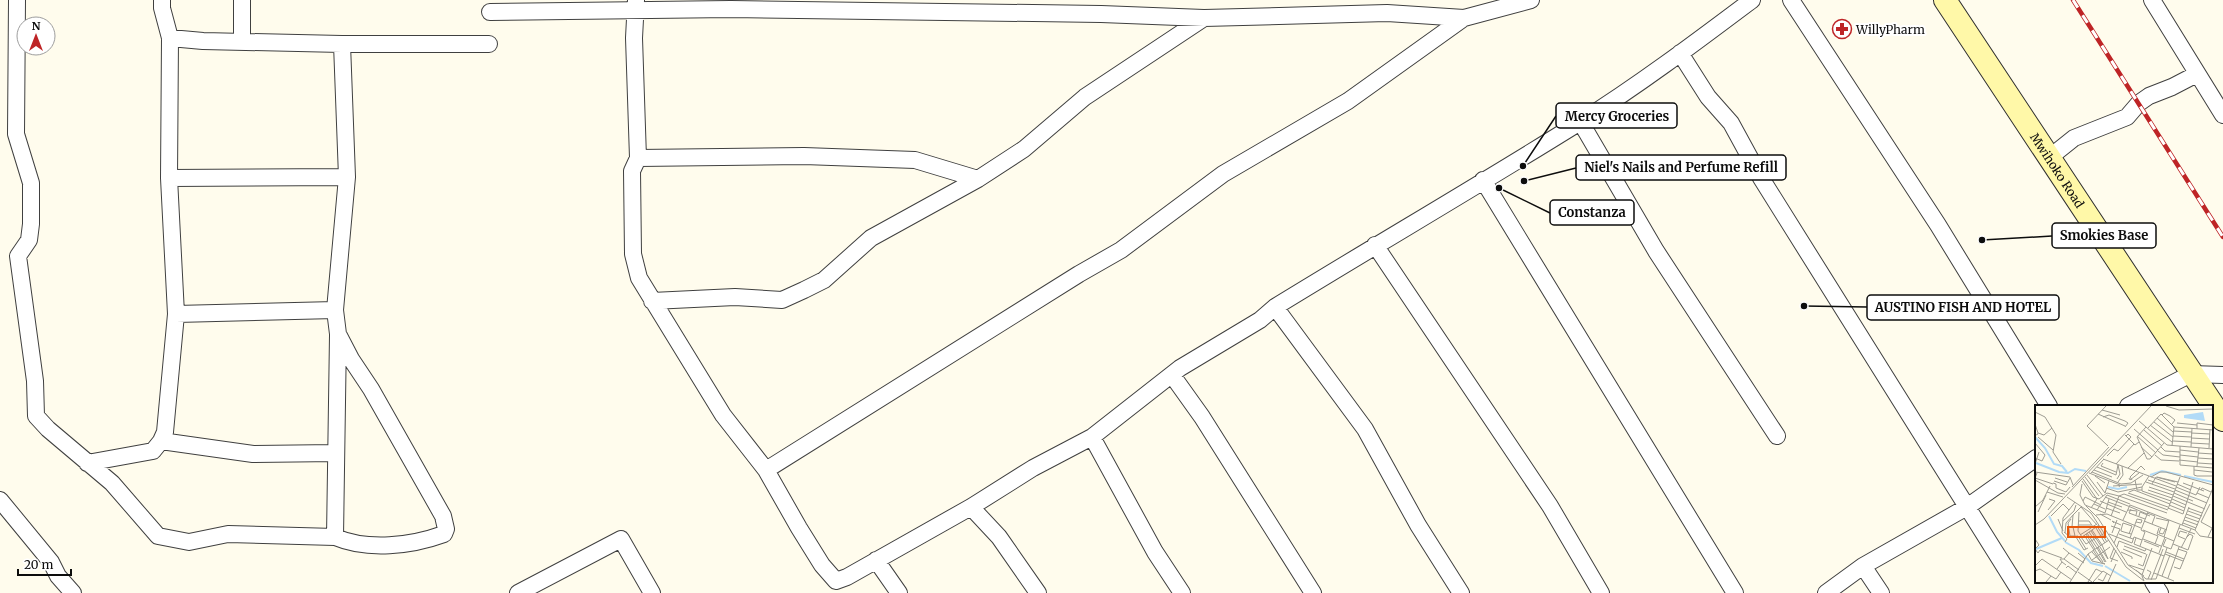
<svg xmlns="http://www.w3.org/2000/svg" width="2223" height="593" viewBox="0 0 2223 593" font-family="Merriweather,serif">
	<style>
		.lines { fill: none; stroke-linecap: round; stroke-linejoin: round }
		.street-casing { stroke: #404040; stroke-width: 18 }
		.secondary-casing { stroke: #2f2f2f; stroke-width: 24 }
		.street { stroke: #fff; stroke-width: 16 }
		.secondary { stroke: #fff8a8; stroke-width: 22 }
		.rail-casing { stroke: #be2426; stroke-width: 4.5 }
		.rail { stroke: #fff; stroke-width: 3; stroke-dasharray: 9; stroke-linecap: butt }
		.labels { text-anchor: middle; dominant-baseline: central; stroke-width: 4; stroke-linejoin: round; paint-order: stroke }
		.poi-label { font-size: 12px; fill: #0d0d0d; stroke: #fff; text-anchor: start }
		.street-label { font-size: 12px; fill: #0d0d0d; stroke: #fff }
		.inset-river { fill: none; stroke: #b2dbf7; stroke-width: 2 }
		.inset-road { fill: none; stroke: #9e9c93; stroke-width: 1 }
		.view { fill: #e8590c; fill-opacity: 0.15; stroke: #e8590c; stroke-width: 2 }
		.inset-edge { fill: none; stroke: #0d0d0d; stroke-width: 2 }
		.leader { fill: none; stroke: #0d0d0d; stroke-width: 1.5 }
		.callout-dot { fill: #0d0d0d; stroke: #fff; stroke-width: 1.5 }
		.callout { fill: #fff; stroke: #0d0d0d; stroke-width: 1.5 }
		.callout-label { font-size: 13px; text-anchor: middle; font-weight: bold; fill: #0d0d0d }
	</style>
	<rect width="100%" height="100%" fill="#fffced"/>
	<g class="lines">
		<defs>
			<path id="street" d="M17,0L16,134L31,183V224L29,240L18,256L35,381L36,416L48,429L112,483L158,536L189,542L228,534L335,537C368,551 411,546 444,534L446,529L443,516L371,389L351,359L338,334L335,310L347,177L342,44
				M242,0V41
				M636,0L634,38L638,158L632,171L633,254L639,278L723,415L766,470L799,528L822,565L836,581L847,577L971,507L1033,468L1092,437L1180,368L1260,320L1275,307C1376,245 1479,185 1580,122C1639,85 1696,42 1752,0
				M1791,0L1938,225L2049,406
				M2152,0L2223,115
				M490,12L731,9L1101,14L1204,18L1387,13L1464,18L1531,0
				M170,38L203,41L342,44H489
				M1680,53L1708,97L1731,123L1761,178L2021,593
				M1580,121L1656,251L1777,436
				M638,158L804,156L915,160L978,179
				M2049,158L2074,138L2127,117L2139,103L2149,96L2172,87L2197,74
				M169,178L347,177
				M1483,180L1735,593
				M1375,245L1550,506L1601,593
				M652,301L735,297L782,300L804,290L824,280L871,238L978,179L1024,149L1085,97L1204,18
				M1275,307L1365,429L1418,525L1461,593
				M176,314L335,310
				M1172,375L1202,417L1313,593
				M2128,406L2191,374L2223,375
				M1092,437L1155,552L1182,593
				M161,441L253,454L336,453
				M87,463L153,451L161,441L165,432L176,314L169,178L170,38L162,8V0
				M766,470L1079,274L1121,250L1223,174L1348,101L1464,18
				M0,500L51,562L58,576L73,593
				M971,507L999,537L1038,593
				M335,537L338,335
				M876,560L899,593
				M1863,566L1881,593
				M2153,582L2160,593
				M518,593L621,539L652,593
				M1826,593L1863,566L1967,507L2036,458"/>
			<g id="secondary">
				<path id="s1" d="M1945,0L2223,420"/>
			</g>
		</defs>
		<use href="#street" class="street-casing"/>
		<use href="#secondary" class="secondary-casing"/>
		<use href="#street" class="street"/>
		<use href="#secondary" class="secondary"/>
		<defs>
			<path id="rail" d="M2073,0L2223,237"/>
		</defs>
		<use href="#rail" class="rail-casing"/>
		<use href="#rail" class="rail"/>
	</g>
	<defs>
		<symbol id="pharmacy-ring" viewBox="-11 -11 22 22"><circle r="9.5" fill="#fff" stroke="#be2426" stroke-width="1.5"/><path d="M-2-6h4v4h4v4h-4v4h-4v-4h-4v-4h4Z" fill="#be2426"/></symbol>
	</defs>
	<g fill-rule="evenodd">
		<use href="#pharmacy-ring" x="1831" y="18" width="22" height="22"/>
	</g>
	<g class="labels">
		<g class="poi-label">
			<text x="1856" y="29">WillyPharm</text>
		</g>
		<g class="street-label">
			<text stroke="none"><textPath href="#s1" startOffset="204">Mwihoko Road</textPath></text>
		</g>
	</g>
	<g transform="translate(2035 405)">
		<rect width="178" height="178" fill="#fffced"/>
		<path d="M168,7L170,16L149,13V10Z" fill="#b2dbf7"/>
		<path class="inset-river" d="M0,32L10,43L19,59L27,61L32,67M1,58L24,67L33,68L40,64L51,66M115,70L127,66L146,70M149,71L178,77M73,82L83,84L92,82M14,111L22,127L30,136M30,137L44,145L56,158L68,161M1,144L27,133M70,161L95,176"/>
		<path class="inset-road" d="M71,1L52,21L73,41M131,1L144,5L178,4M67,5L85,10M0,7L10,12L18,25L21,30L18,47L26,59M63,9L90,21M127,10L129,8L135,11L140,15L137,19M68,12L74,10L90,16L93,18L90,22M122,13L138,27M104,16L132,40L178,44M119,17L138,32M142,18L162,20M0,19L3,28L2,30L0,29M115,20L137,37M111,22L102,32L112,54H115L129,38M113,23L126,9L139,22L178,25M99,24L123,45M162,24V18L178,20M109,25L127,41M138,26L157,27M3,28L9,30L17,23M156,28L175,29M90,30L100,40L104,37M102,31L121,48M138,31L156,32M3,32L18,45M156,33L174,34M138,36L156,37M0,38L10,50L7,56L0,53M156,38L174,39M137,41L139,22M145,41V60L178,63M106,42L117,52M126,42L130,46L145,47M156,42L157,23M174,43L175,24M145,45L163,47M123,46L128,50L145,52M163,48L178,49M120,50L126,55L144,56M145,50L163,52M72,51L79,44L83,46L96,32L93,29L91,31M163,53L178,54M68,54L141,81M144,55L163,57M68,58L66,61L81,67M163,58L178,59M0,59L4,47M81,59L99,39M159,61V70L162,71M162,61L164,43M62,62L81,70L83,60M93,63L109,48M59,65L77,72M159,65L177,67M0,67L35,72L38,80M57,67L86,79M2,68L0,73L18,79M54,68L85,80L84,82M56,68L69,54M52,70L68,91M60,71L70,78M162,71H177M50,72L64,91M116,72L125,67H131L178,80M122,72L143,77M20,73L32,77M94,73L95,75L104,68M48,74L62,94L56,103M82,74L85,69L83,60M0,75L23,88L30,89M97,75L95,72L106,61L110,65M100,75L102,85H107M113,75L140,84M19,76L31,80L35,73M47,76L58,92L64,94L72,88L84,91M62,77L70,88M83,77L88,70L87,61M111,77L139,87M18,78L21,79V83L31,87L35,82M148,78L169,86M47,79L45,90L50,100L70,108M86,79L96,78L108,70M117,79L121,72L140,77M142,79L156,85M78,81L107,79M37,82L74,42M107,82V86L136,96M114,82L138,90M141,82L161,90L165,82M71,83L83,87L107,82L114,71M113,85L137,93M140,85L172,98M166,85L167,83L176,87M12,87L28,92M94,87L99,85L135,99M70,88L74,76M93,88L133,102M139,88L158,96M162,88L174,93M89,89L133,105M84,91L132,108M138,91L170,104M32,92L56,108L91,162L109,176L107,171M70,92L93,101M137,94L151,100M48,96L50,92L66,100M65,96L91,107M73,97L87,102M136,97L150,103M59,99L70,104M134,100L149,106M51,101L63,113L93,160L109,171M93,101L112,109M0,102L8,95L15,81M46,102L62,120M71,103L85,108M133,103L148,109L158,77M153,103L167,108M96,104L94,108L110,114M133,104L145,72M13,105L20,96L14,94M62,105L72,90L95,99M93,105L102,106L101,110M153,106L167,111M3,107L11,90M44,107L43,126L47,132L64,120M70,108L74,94M112,108L120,111L117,119M65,109L76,115M151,109L165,114M38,110L47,101M61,110L72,109L106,123M16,111L28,99L34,105M76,111L84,91L89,89M104,111L105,107L115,111M150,112L164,117M121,113L134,116M23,114L28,126M36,114L33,118L35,131H40L38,122M88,115L95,100L160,125L165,131L178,133M149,115L163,120M28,116L39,106L41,100M43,116H54L58,122M109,116L132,125M166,117L175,99M166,117L177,123M79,118L77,116L86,120M148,118L161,123M0,120L9,114L116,1M43,120H56M147,120L154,102M62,121L72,137M76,121L85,124L79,138M41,122H57L62,119M61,123L70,138M124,123L122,129L139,136M126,123L124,128L128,129L130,125M144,123L160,129M57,125L67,140M108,125L123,131L120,139M160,125L178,83M56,126L66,141M29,127L35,132L43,131L51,144M54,127L64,142M30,128L31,118L38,110L37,122M52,128L62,143M77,128L82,115M51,129L60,144M74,129L97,138L99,132L107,135M84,129L98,134M94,129L97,121L88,118L86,125V126L89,127L96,129M45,130L56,123M49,130L59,145M41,132L49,145L53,143M129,132L134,115M152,132L155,129L158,131L153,145M173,132L178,121M44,133L46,132L51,139L70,128M95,133L102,114L107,115L106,118L101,117M101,133L99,139L129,151M0,134L4,140L0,144M108,134L126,141M131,134L128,141L136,144L145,120M150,134L143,131L145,126L152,128M109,136L124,142M30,137L32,134L27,128L28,113L40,97M138,139L153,145M67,140L73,154M89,141L111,149M105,141L110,127L106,125L113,107M63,142L71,157M65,142L73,154M82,142L84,136L110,146L111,144M62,143L70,157M79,143L75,153L83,156M146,143L156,124M0,144L3,148L5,145L27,153M88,144L107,152M58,145L66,157L70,159L57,156L53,149L74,135M60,145L68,157M57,147L66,157M86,147L97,152V154M131,147L149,154M34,148L49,158M43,148L50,154L48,157M124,148L130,132M130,149L148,156M29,154L44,165M57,155L75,142M27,157L25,154H29L34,148L28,143M76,157L81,145M103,159L108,161L112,149M1,160L7,154L37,175M94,160L109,165M139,162L145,164L152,147L143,144M31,163L33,161L42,168M22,164L27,157L31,160M101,165L111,174H121L132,143M112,165L116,167L113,174M0,166L5,164L16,171L11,177M43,167L57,177M119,168L139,176M107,170L117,143M16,171L21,174L26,167M127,171L135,150M133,173L144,142M63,174L68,176L72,168M116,175L128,144M35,177L53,149M53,177L61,164L67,167M58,177L68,166L76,171M73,177L81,159"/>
		<path class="view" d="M33,122H70V132H33Z"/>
		<rect width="178" height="178" class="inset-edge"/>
	</g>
	<path class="leader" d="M1523 166L1556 116M1524 181L1576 168M1499 188L1550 213M1982 240L2052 236M1804 306L1867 307"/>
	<g class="callout-dot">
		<circle cx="1523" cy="166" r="4"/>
		<circle cx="1524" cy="181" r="4"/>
		<circle cx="1499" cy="188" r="4"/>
		<circle cx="1982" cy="240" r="4"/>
		<circle cx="1804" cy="306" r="4"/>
	</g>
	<g class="callout">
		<rect x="1556" y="103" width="121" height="25" rx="4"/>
		<rect x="1576" y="155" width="210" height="25" rx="4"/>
		<rect x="1550" y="200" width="84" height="25" rx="4"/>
		<rect x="2052" y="223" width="104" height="25" rx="4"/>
		<rect x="1867" y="295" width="192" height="25" rx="4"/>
	</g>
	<g class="callout-label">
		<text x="1617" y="121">Mercy Groceries</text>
		<text x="1681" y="172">Niel's Nails and Perfume Refill</text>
		<text x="1592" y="217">Constanza</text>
		<text x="2104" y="240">Smokies Base</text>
		<text x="1963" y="312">AUSTINO FISH AND HOTEL</text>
	</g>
	<g transform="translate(36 36)"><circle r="19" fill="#ffffff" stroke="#9e9e9e"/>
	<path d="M0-3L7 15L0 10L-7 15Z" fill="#be2426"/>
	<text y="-6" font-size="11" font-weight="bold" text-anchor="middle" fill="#0d0d0d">N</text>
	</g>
	<path d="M18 569v6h53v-6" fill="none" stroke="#0d0d0d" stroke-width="2"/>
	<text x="24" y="569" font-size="12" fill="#0d0d0d" stroke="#ffffff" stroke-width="3" paint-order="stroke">20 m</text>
</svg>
